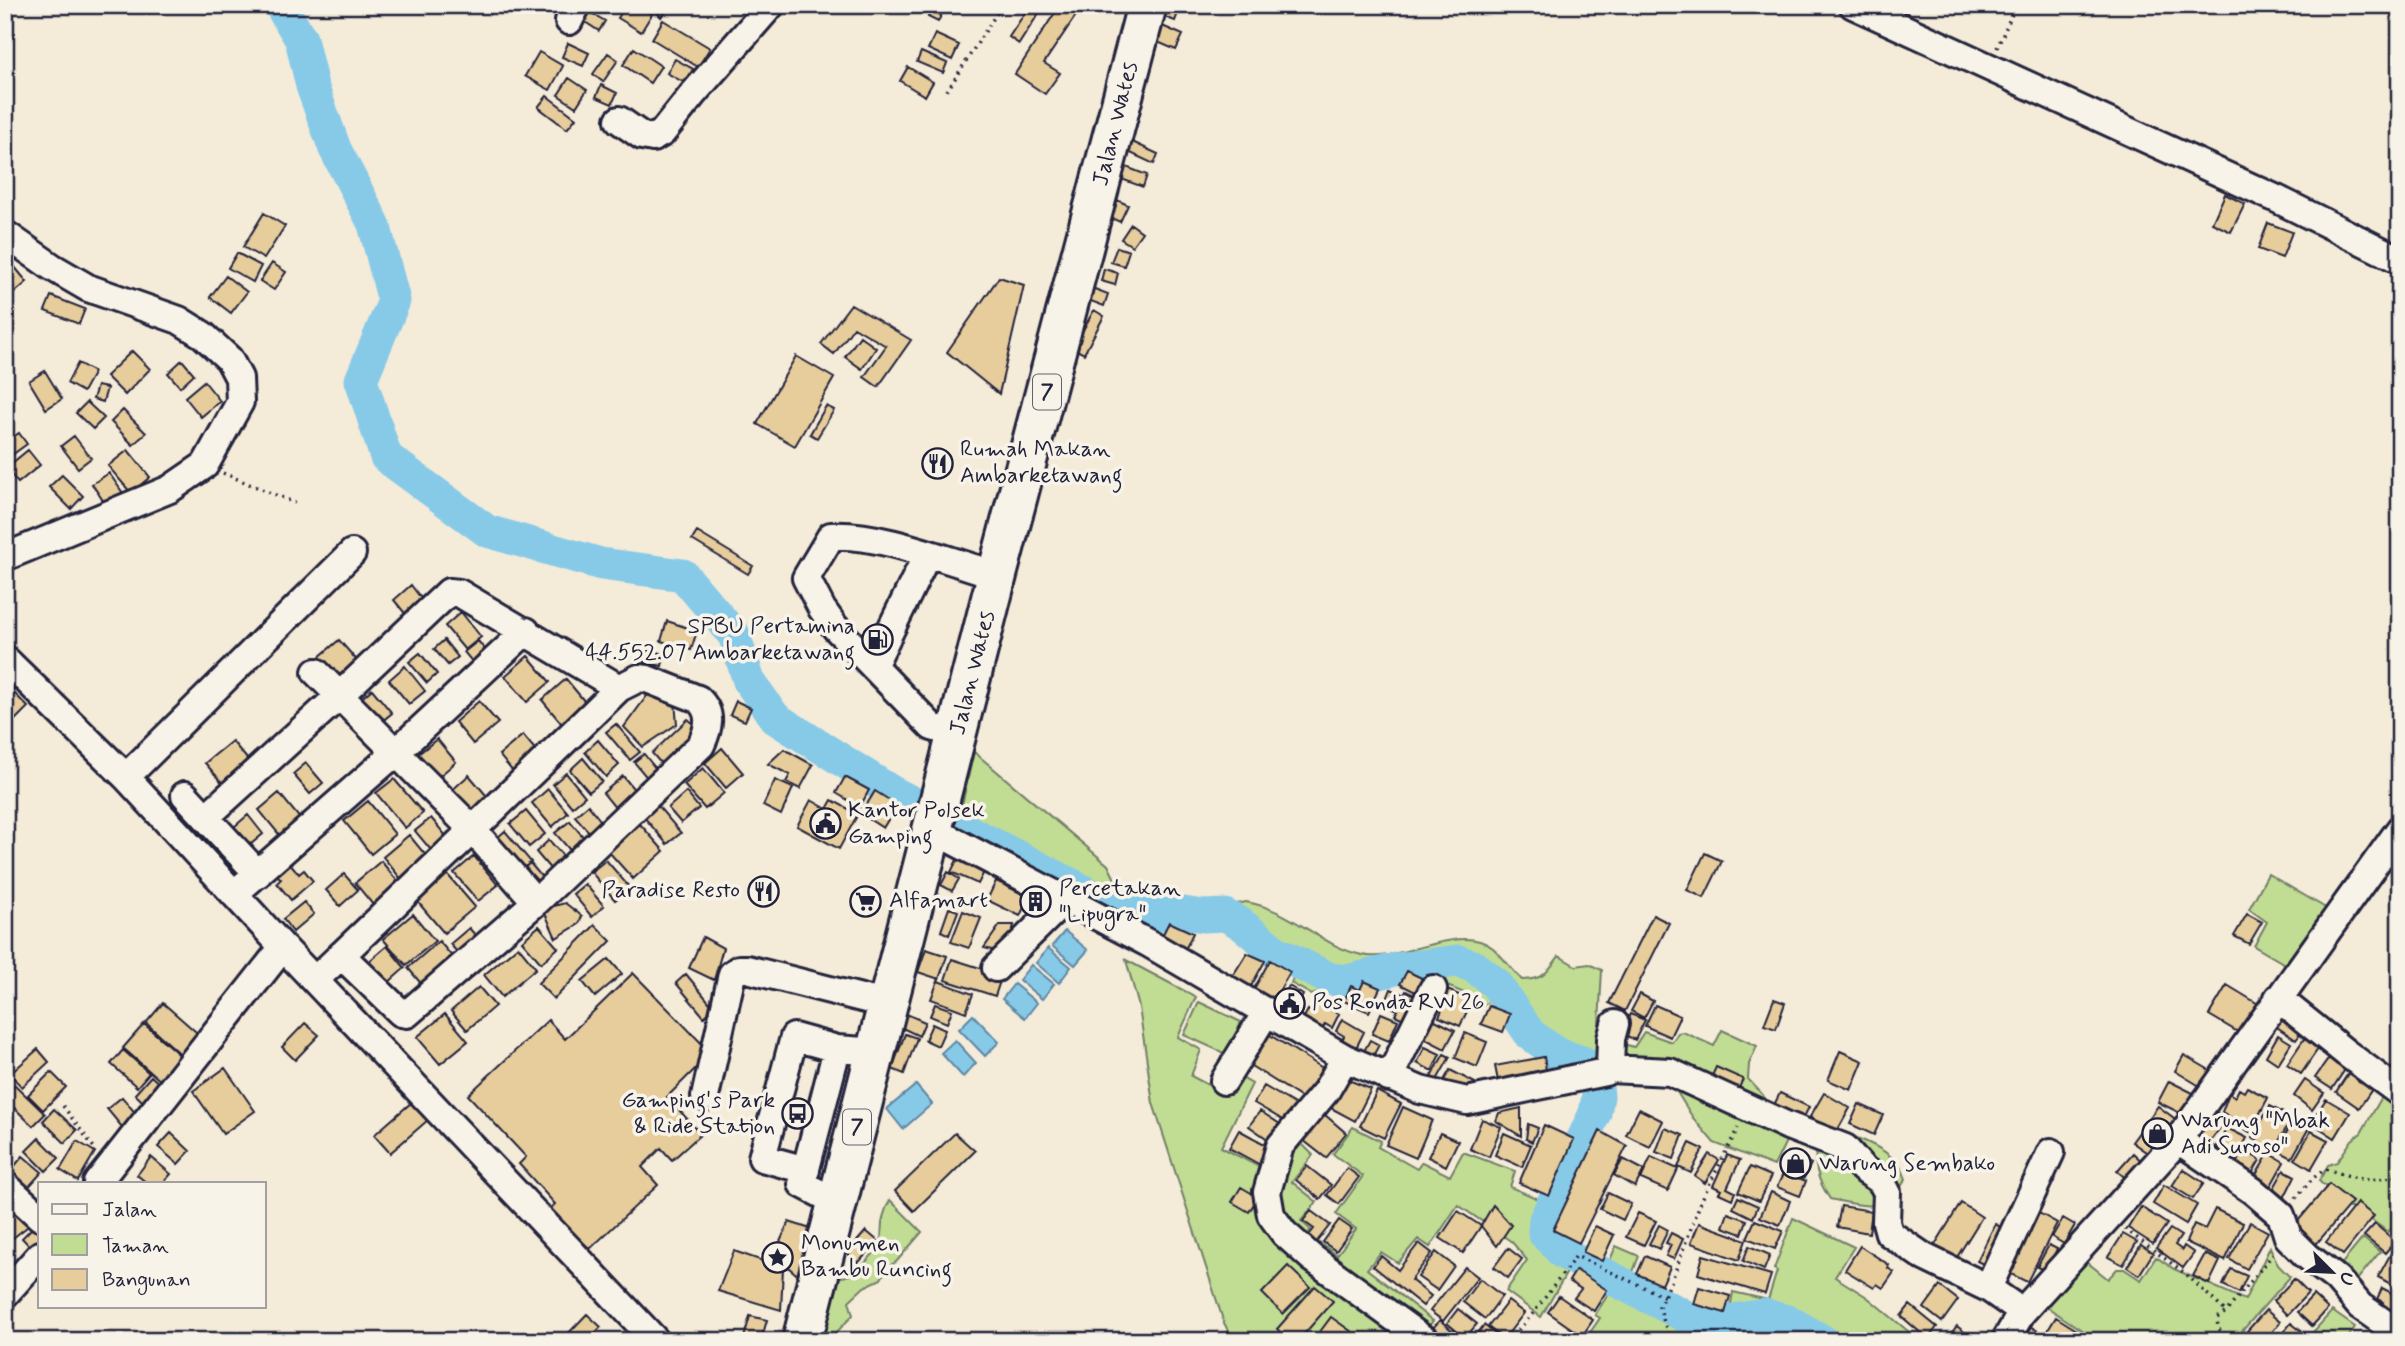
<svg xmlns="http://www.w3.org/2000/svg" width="2405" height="1346" viewBox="0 0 2405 1346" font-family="Mynerve,sans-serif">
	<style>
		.green { fill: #c1dc93; stroke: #727f67; stroke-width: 2 }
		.water { fill: #87cae8; stroke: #5f87a3; stroke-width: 2 }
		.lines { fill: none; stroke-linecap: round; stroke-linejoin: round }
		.river { stroke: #87cae8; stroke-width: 33 }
		.building { fill: #e7cd9c; stroke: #22223b; stroke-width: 2 }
		.minor-casing { stroke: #22223b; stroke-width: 32 }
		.highway-casing { stroke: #22223b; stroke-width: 44 }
		.path { stroke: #22223b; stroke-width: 3.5; stroke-dasharray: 2 5; stroke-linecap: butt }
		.minor { stroke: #f7f3e8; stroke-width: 26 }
		.highway { stroke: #f7f3e8; stroke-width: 38 }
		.labels { text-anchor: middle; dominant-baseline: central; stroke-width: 7; stroke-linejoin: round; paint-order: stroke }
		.shield { fill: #f7f3e8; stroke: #62616f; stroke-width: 2 }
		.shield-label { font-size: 21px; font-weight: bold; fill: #22223b }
		.street-label { font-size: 23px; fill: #22223b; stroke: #f7f3e8 }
		.poi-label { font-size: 23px; fill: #22223b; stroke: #f7f3e8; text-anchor: start }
	</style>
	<rect width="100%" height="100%" fill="#f4ebd9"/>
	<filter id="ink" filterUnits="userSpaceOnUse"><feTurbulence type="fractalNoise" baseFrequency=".0143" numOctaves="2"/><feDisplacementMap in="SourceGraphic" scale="14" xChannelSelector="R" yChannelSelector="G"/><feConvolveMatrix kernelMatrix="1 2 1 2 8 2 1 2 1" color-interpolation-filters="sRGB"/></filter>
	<g filter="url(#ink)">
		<path class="green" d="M974,752L1108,865L1115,879L1117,899L959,818Z
			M2268,874L2329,910L2290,967L2254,946L2267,922L2249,909Z
			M1246,902C1293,910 1320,946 1362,955C1399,964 1461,921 1493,948C1503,957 1512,970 1522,980C1544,979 1546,974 1559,956L1576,966L1589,964L1602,970L1597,1059L1583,1052L1557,1048L1545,1041L1524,1014L1489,1002L1480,1007L1474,1004L1469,995L1440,983L1448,965C1401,968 1355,981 1312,995L1291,983L1297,969C1264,952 1238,942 1223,907Z
			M1126,960L1196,997L1178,1037L1201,1050L1191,1076L1210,1086L1219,1065L1252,1084L1221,1147L1263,1169L1295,1137L1313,1155L1292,1182L1317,1202L1301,1221L1311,1230L1303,1239L1315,1249L1320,1243L1337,1255L1356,1229L1336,1214L1363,1176L1333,1154L1353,1127L1381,1141L1378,1147L1417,1169L1422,1162L1450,1176L1463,1152L1515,1171L1510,1187L1546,1202C1527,1238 1543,1246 1570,1267L1541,1317L1506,1291L1527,1260L1512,1242L1458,1205L1430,1247L1418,1239L1398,1263L1381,1252L1367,1269L1433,1321L1416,1341H1234L1224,1323L1153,1103L1139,1007Z
			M1199,1002L1241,1022L1226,1054L1184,1035Z
			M1722,1030L1757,1046L1749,1064L1748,1079L1763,1095L1768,1106L1792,1129L1774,1166L1714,1143L1693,1118L1672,1084L1616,1061L1627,1045L1634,1047L1644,1032L1672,1042L1678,1033L1683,1032L1714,1046Z
			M2386,1090L2400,1099V1187L2394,1192L2400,1198V1220L2388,1232L2355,1208H2349L2319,1181L2328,1165L2337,1162L2352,1140L2361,1133Z
			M1855,1137C1875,1145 1899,1156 1906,1179C1901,1186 1896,1196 1888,1202C1875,1210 1846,1202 1830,1199C1817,1180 1812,1162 1818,1139L1839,1140Z
			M890,1200L922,1232L897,1261L887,1268L881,1279L864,1287L849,1301L853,1315L832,1337L831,1341H820L837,1277C856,1279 869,1257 882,1244C880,1228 882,1214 890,1200Z
			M1793,1218L1854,1247L1835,1277L1867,1297L1920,1341H1584L1600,1318L1595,1315L1612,1288L1601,1281L1616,1246L1639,1256L1631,1277L1634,1279L1660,1289L1684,1307L1723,1317L1729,1315L1733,1292L1768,1300L1777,1271L1774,1269Z
			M2363,1238L2380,1252L2356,1281L2339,1267Z
			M2270,1247L2278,1265L2290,1277L2242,1331L2251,1341H2078L2083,1331L2044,1305L2083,1259L2108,1279L2117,1269H2124L2141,1280L2156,1257L2174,1269L2245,1300Z
			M2332,1311L2355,1327L2346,1341H2305Z"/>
		<path class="water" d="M1065,931L1088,950L1075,965L1052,946Z
			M1048,948L1071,967L1059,983L1036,963Z
			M1031,965L1054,984L1042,999L1019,980Z
			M1014,984L1037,1003L1025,1018L1002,999Z
			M973,1015L999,1042L985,1056L959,1029Z
			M955,1040L976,1063L963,1077L941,1053Z
			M916,1085L932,1104L903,1129L887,1109Z"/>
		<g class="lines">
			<path class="river" d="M280,5L301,39L312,86L335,149L374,224L394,301L361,380L386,457L487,531L601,564L683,575L734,635L749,681L775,718L892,792L1109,904L1138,914L1159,915L1176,912L1204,916L1225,915L1240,923L1276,952L1330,979L1347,981L1396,969L1458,961L1475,967L1495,983L1530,1034L1556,1053L1585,1063L1596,1078L1598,1096L1595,1113L1545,1220L1544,1233L1563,1253L1691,1319L1720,1322L1765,1315L1790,1322L1823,1341"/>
		</g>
		<path class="building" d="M626,5H638L652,14L641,32L618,18Z
			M650,5H672L661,17Z
			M934,5H946L938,22L928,17Z
			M1030,5H1044L1019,44L1009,37Z
			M1060,5H1083L1044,63L1060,73L1045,94L1015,74Z
			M1165,5H1181L1175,21L1161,16Z
			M588,11L605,21L599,31L582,20Z
			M663,20L710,48L698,67L652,39Z
			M1160,25L1183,35L1176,50L1153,40Z
			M935,34L959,45L952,60L928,49Z
			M568,43L589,53L583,66L562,57Z
			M634,48L661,66L650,83L623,65Z
			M539,52L563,66L550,90L525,76Z
			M921,52L947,63L943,73L917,62Z
			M608,53L618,60L603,82L593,74Z
			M675,59L693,69L685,83L667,73Z
			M908,67L933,82L925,96L900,81Z
			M569,78L587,90L576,107L558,95Z
			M601,85L617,93L612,104L596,97Z
			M547,96L576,118L567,129L538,107Z
			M1128,140L1158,154L1154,164L1124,150Z
			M1121,165L1147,175L1143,187L1116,177Z
			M2225,194L2245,204L2231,232L2212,223Z
			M1108,196L1128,205L1120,222L1100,213Z
			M264,213L285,226L264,259L243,247Z
			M2268,223L2292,232L2282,258L2258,249Z
			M1131,224L1142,232L1132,246L1121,239Z
			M1117,247L1129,251L1124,266L1111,262Z
			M237,253L261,266L253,282L228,268Z
			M5,255L27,282L5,301Z
			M272,263L286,272L274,290L260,281Z
			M1104,269L1118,273L1115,285L1101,281Z
			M226,276L247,292L231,313L210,297Z
			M999,277L1024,285L999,394L947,352Z
			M1092,288L1108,294L1104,306L1088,300Z
			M51,296L85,309L79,324L45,311Z
			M851,304L911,340L878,387L864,377L886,346L854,327L834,354L821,344Z
			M1094,310L1104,316L1084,354L1073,348Z
			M860,336L876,348L862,369L845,357Z
			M132,351L150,369L125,395L106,376Z
			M796,356L834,378L795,446L757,424Z
			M182,360L194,374L180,387L168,373Z
			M78,363L94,372L83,392L67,383Z
			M45,371L62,399L46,409L29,381Z
			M204,381L220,401L201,417L185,397Z
			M97,386L107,388L103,402L93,399Z
			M87,402L104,418L93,429L76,413Z
			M826,406L834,410L817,438L810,434Z
			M123,410L146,433L133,445L111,422Z
			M19,433L27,444L5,460V443Z
			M74,436L91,458L78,468L61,446Z
			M28,450L40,465L18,483L6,468Z
			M128,450L150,477L131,493L108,466Z
			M109,473L125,496L108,508L92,484Z
			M62,475L83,496L71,509L49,487Z
			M697,532L753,566L748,574L692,540Z
			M411,585L426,605L412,622L394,600Z
			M461,612L481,637L465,650L445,626Z
			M667,621L697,631L691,650L661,641Z
			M339,640L360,664L338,683L318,658Z
			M444,640L458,657L448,665L434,649Z
			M478,641L492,658L479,670L464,652Z
			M647,650L665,654L662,666L644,662Z
			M420,653L437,674L427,683L409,662Z
			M528,656L550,682L527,702L505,676Z
			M405,666L425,691L409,704L389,680Z
			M566,679L590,708L566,729L542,700Z
			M372,689L392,713L375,727L355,704Z
			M652,689L675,702L677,724L643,747L624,727Z
			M14,693L28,707L5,730V702Z
			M479,701L498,723L473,744L455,722Z
			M736,701L751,708L745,721L730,715Z
			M688,719L702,731L668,772L652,753Z
			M616,724L640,752L630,760L606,732Z
			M523,735L543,759L519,779L499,755Z
			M437,739L456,762L436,779L417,755Z
			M598,740L619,765L606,777L585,752Z
			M232,741L253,766L227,788L205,763Z
			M722,748L743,773L726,788L705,763Z
			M784,749L813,765L800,789L786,782L790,775L768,764Z
			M644,754L663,778L654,786L634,762Z
			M583,758L602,781L589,792L570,770Z
			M306,763L323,783L310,794L293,774Z
			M703,768L724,793L705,809L684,785Z
			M566,773L585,796L572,807L553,784Z
			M469,775L491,801L472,818L450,792Z
			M623,776L641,798L621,815L603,793Z
			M845,777L869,790L860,807L836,793Z
			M394,779L423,813L405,828L376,793Z
			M775,780L793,788L781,815L763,806Z
			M548,789L568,813L552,827L532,803Z
			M875,791L897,805L883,828L861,814Z
			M686,792L699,808L681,823L668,808Z
			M279,793L302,821L282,838L259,810Z
			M811,800L827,809L832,800L858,814L839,849L797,826Z
			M368,801L395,834L371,854L344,821Z
			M588,805L608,830L596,840L575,816Z
			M657,805L681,833L667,844L643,816Z
			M526,811L545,834L529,847L510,824Z
			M248,815L263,834L244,850L228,832Z
			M431,818L452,843L436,856L415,831Z
			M570,821L590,845L576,857L555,833Z
			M640,824L664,851L633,879L609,852Z
			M505,831L531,862L515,875L490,844Z
			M409,835L432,863L406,885L383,857Z
			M549,840L571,865L557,877L536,852Z
			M1705,853L1722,861L1704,898L1687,890Z
			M474,856L498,885L478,901L454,873Z
			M966,858L986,868L978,884L951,872L957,860L964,863Z
			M606,860L630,888L615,900L591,872Z
			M381,861L404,889L378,911L355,883Z
			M289,862L299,874L304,870L313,881L291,900L277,883L281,879L276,874Z
			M530,863L551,888L537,900L516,875Z
			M948,872L959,879L952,891L941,885Z
			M344,874L358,890L340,906L326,890Z
			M447,874L475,907L444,933L417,901Z
			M996,881L1029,897L1020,916L987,900Z
			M585,884L604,906L592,917L573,894Z
			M1035,891L1047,897L1037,913L1026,907Z
			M304,902L314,914L293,932L283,919Z
			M565,903L582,916L579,924L556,938L543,909Z
			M949,908L958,911L949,935L941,931Z
			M963,911L981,918L969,948L951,942Z
			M413,914L435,941L406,965L383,939Z
			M2247,914L2262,922L2249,944L2234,936Z
			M1653,915L1669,923L1625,1011L1609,1003Z
			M1169,922L1193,933L1184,952L1160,940Z
			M595,925L611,941L554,999L538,983Z
			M1000,925H1014L1007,954L984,948Z
			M539,926L558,948L541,963L522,941Z
			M469,928L484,945L465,961L450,944Z
			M703,937L723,948L714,980L689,968Z
			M439,941L460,966L429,993L408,968Z
			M387,946L405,968L380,990L361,968Z
			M518,946L536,968L502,997L484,975Z
			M926,949L947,956L939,979L918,972Z
			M1247,953L1265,961L1249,990L1230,980Z
			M609,959L622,974L595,997L582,981Z
			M952,959L1002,975L995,996L945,980Z
			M1270,960L1290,972L1270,1007L1250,996Z
			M1407,971L1430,982L1423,996L1400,984Z
			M633,973L711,1053L667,1097L701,1134L672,1160L661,1148L642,1167L658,1185L590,1249L549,1211L555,1204L519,1164L526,1157L468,1095L548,1020L565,1039Z
			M686,974L714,1008L704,1017L676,983Z
			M938,981L973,994L966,1012L931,999Z
			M1364,981L1380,988L1369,1012L1344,1001L1351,986L1360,990Z
			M2227,985L2260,1005L2243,1035L2209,1015Z
			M1289,986L1303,995L1290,1019L1275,1011Z
			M479,987L495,1006L467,1030L451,1011Z
			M1391,989L1404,995L1406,991L1421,998L1410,1022L1395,1015L1398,1010L1385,1004Z
			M1445,989L1466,998L1464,1003L1470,1005L1460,1026L1439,1017L1445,1003L1440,1001Z
			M1640,994L1653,1001L1644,1018L1631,1011Z
			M1774,999L1785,1003L1776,1029L1764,1025Z
			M1316,1002L1339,1014L1332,1028L1325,1024L1322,1031L1302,1021L1308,1010L1311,1012Z
			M163,1003L203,1038L185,1058L146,1023Z
			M935,1004L952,1010L947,1023L930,1016Z
			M1655,1005L1680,1016L1670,1037L1645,1026Z
			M1489,1006L1510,1014L1503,1032L1481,1024Z
			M2280,1011L2304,1029L2296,1040L2271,1023Z
			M904,1013L925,1022L919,1036L898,1026Z
			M1381,1013L1398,1020L1389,1041L1372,1034Z
			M445,1014L468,1041L440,1064L417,1037Z
			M1630,1014L1645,1020L1635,1040L1621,1033Z
			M1431,1018L1455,1030L1445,1049L1422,1037Z
			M1342,1019L1364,1032L1354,1052L1340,1044L1344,1036L1336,1031Z
			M305,1023L319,1035L295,1060L282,1047Z
			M144,1024L183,1058L162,1082L123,1048Z
			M932,1024L945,1030L938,1046L925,1040Z
			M1262,1030L1329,1072L1310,1103L1243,1061Z
			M1465,1033L1487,1042L1477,1067L1455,1058Z
			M2308,1033L2322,1043L2301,1074L2287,1064Z
			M905,1034L917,1038L904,1074L892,1069Z
			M2278,1035L2291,1043L2278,1064L2266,1056Z
			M1370,1040L1379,1045L1368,1065L1359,1060Z
			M1425,1047L1440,1054L1432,1071L1417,1063Z
			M38,1049L49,1062L22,1087L10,1074Z
			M123,1050L149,1073L137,1087L111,1064Z
			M1840,1051L1863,1061L1851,1090L1828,1080Z
			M1444,1054L1450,1057L1437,1080L1431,1077Z
			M2332,1054L2348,1065L2332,1089L2315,1078Z
			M2184,1055L2213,1072L2203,1088L2175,1071Z
			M1544,1057L1548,1082L1500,1091L1495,1066Z
			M2353,1066L2377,1082L2359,1108L2336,1092Z
			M1716,1067L1743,1079L1735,1097L1708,1085Z
			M225,1068L255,1111L223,1134L193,1091Z
			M1450,1070L1475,1083L1469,1095L1443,1082Z
			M51,1072L66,1087L43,1110L28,1095Z
			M151,1076L163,1087L146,1105L135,1094Z
			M1346,1079L1371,1089L1355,1121L1331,1108Z
			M2305,1080L2324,1093L2312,1110L2294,1096Z
			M2169,1081L2199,1096L2188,1117L2158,1102Z
			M15,1085L45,1114L33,1126L5,1099V1095Z
			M1264,1086L1296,1105L1286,1122L1254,1103Z
			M2247,1087L2268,1098L2250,1132L2229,1120L2230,1117L2222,1112L2229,1093L2235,1097L2239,1089L2244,1092Z
			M1377,1091L1401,1104L1384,1138L1360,1126Z
			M1780,1093L1809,1107L1799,1127L1770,1113Z
			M1824,1093L1850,1108L1836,1133L1810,1117Z
			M122,1097L137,1115L122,1127L107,1109Z
			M2326,1099L2350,1113L2335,1138L2318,1127L2324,1117L2317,1113Z
			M412,1102L428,1120L390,1153L374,1135Z
			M1859,1104L1883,1115L1874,1135L1850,1124Z
			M2158,1106L2178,1121L2153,1157L2132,1142Z
			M2270,1106L2292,1118L2274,1150L2252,1138Z
			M1403,1107L1432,1120L1416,1158L1386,1145Z
			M2210,1107L2226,1120L2205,1148L2189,1135Z
			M1521,1108V1136L1496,1121L1499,1113Z
			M54,1109L77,1130L65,1143L43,1121Z
			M1639,1109L1663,1121L1650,1147L1626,1135Z
			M1260,1111L1283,1126L1272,1142L1249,1126Z
			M1324,1114L1346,1133L1326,1158L1303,1140Z
			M2295,1117L2310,1126L2292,1158L2277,1150Z
			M1482,1119L1501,1127L1489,1157L1470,1149Z
			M1528,1124L1538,1128L1532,1142L1526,1139Z
			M1544,1125L1574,1139L1549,1196L1519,1183Z
			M1665,1128L1683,1135L1674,1159L1656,1152Z
			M2227,1128L2247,1138L2237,1157L2217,1146Z
			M1239,1130L1270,1147L1260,1165L1229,1148Z
			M1600,1131L1627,1146L1579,1243L1553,1230Z
			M2311,1131L2328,1140L2311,1169L2295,1159Z
			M171,1133L190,1151L178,1164L158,1147Z
			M955,1133L975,1151L914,1211L895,1191Z
			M1440,1133L1458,1141L1446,1166L1428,1157Z
			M1504,1133L1531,1145L1522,1167L1495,1155Z
			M39,1138L59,1158L46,1171L26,1151Z
			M77,1141L95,1152L78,1181L60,1170Z
			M1690,1143L1703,1149L1691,1173L1678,1167Z
			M2244,1150L2260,1160L2250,1177L2234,1167Z
			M1788,1152L1811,1164L1804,1178L1781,1166Z
			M2133,1153L2148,1167L2133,1184L2117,1171Z
			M2269,1153L2284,1162L2269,1189L2253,1180Z
			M1709,1154L1719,1160L1705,1183L1695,1176Z
			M1727,1155L1740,1160L1727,1188L1735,1192L1732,1199L1719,1193L1721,1190L1713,1186Z
			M23,1156L42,1172L25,1191L7,1175Z
			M151,1157L171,1174L163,1183H147L137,1175Z
			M1651,1157L1678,1169L1668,1191L1641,1179Z
			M1623,1159L1644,1170L1635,1187L1614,1175Z
			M1307,1166L1331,1185L1320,1199L1296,1180Z
			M1750,1167L1771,1176L1759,1201L1738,1192Z
			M1347,1168L1359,1177L1339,1204L1327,1195Z
			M2183,1169L2204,1183L2193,1199L2172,1186Z
			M2284,1170L2295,1176L2283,1200L2271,1193Z
			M1784,1172L1806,1181L1800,1196L1777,1187Z
			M2329,1184L2352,1202L2312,1249L2293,1227Z
			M2164,1185L2197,1205L2186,1224L2153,1204Z
			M1241,1187L1258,1197L1249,1212L1232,1202Z
			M1771,1192L1790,1201L1780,1225L1760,1217Z
			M1608,1193L1631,1204L1623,1220L1600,1209Z
			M1738,1197L1758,1206L1753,1218L1733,1208Z
			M21,1201L36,1220L9,1241L5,1237V1213Z
			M1961,1203L1982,1217L1954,1262L1933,1248Z
			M2357,1203L2374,1216L2343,1255L2326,1242Z
			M1493,1205L1511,1225L1497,1246L1481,1226Z
			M1841,1206L1872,1211L1869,1233L1837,1227Z
			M2141,1207L2167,1224L2153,1244L2128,1228Z
			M2215,1209L2243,1223L2225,1261L2186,1242L2194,1224L2205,1229Z
			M1311,1211L1330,1225L1314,1245L1306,1239L1314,1229L1303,1221Z
			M1458,1211L1481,1226L1463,1253L1440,1238Z
			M1638,1213L1656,1221L1644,1245L1626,1237Z
			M1728,1213L1747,1220L1742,1234L1723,1227Z
			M2039,1213L2057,1223L2027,1282L2009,1273Z
			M2063,1218L2075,1225L2064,1244L2052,1237Z
			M40,1220V1247L35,1252L22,1238Z
			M1339,1220L1352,1229L1336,1251L1323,1242Z
			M1755,1220L1783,1231L1775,1249L1747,1238Z
			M789,1222L823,1233L809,1285L774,1255Z
			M2250,1222L2268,1232L2247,1269L2229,1259Z
			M1699,1223L1746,1240L1739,1260L1691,1243Z
			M1995,1224L2010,1232L1993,1269L1977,1261Z
			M2375,1224L2395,1241L2385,1253L2364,1236Z
			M1659,1225L1668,1230L1659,1249L1649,1244Z
			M1595,1226L1614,1235L1602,1261L1583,1252Z
			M2170,1229L2181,1236L2175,1245L2182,1250L2184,1246L2194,1253L2183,1268L2156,1248Z
			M866,1231L878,1241L858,1263L847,1253Z
			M1671,1233L1683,1239L1674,1259L1666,1256L1671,1245L1666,1243Z
			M2123,1234L2137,1242L2123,1265L2108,1257Z
			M1419,1243L1432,1253L1411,1280L1431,1296L1423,1306L1373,1266L1381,1256L1398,1270Z
			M2396,1244L2400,1246V1289L2378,1277Z
			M2049,1245L2057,1249L2046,1271L2037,1267Z
			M2141,1245L2153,1253L2139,1275L2127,1267Z
			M1749,1246L1770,1255L1764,1270L1743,1261Z
			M1860,1246L1889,1265L1888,1268L1894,1272L1883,1288L1877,1284L1874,1288L1845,1270Z
			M1508,1248L1522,1259L1508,1278L1494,1267Z
			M734,1251L783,1268L781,1310L718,1291Z
			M1436,1252L1454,1266L1437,1290L1418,1277Z
			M2205,1254L2220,1261L2209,1284L2193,1276Z
			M1703,1255L1771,1275L1765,1294L1698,1274Z
			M1645,1256L1670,1267L1662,1285L1637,1274Z
			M1288,1266L1310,1287L1283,1314L1262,1293Z
			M1465,1267L1478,1277L1443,1321L1430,1311Z
			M2231,1269L2247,1276L2239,1293L2223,1285Z
			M1576,1270L1607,1290L1594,1311L1574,1298L1581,1289L1569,1281Z
			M1480,1279L1502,1296L1485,1319L1463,1302Z
			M2294,1279L2308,1293L2287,1315L2273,1301Z
			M1315,1286L1333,1301L1298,1341H1290L1277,1329Z
			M1940,1286L1958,1300L1942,1322L1924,1308Z
			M1699,1287L1730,1296L1725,1313L1694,1304Z
			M2382,1288L2400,1297V1320L2378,1312L2383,1302L2377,1299Z
			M2313,1295L2328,1309L2312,1326L2297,1312Z
			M1559,1296L1593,1320L1582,1336L1548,1312Z
			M1508,1301L1524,1313L1504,1339L1488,1327Z
			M1910,1305L1937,1327L1928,1339L1901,1316Z
			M1458,1309L1477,1324L1465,1338L1447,1323Z
			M2266,1310L2280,1322L2265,1341H2258L2247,1331Z
			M587,1314L601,1327L587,1341H561Z
			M750,1316L767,1320L761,1341H743Z
			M1331,1317L1352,1332L1345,1341H1329L1319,1333Z
			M2056,1317L2080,1332L2075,1341H2017L2026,1324L2045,1335Z
			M1440,1320L1457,1335L1453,1341H1439L1429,1332Z
			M2291,1323L2305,1334L2300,1341H2277Z
			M1484,1325L1500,1338L1498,1341H1472Z
			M1957,1326L1975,1341H1945Z"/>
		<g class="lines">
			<defs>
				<path id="minor" d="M1853,5L2277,199L2400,260
					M569,21L577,5
					M619,120L642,136L653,138L662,133L693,94L771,5
					M5,234L52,267L88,288L179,320L203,335L229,359L239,378L240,402L205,465L170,489L5,557
					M5,659L126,777L283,947L656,1341
					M873,666L927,555
					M316,672L473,830L536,902
					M957,734L932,727L835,627L822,609L806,578L831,536C880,533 948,561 997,575
					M126,777L352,553
					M185,795L258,874
					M206,817L339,696L449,592L459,593L619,688
					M932,834L950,839L1148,943L1345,1058L1420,1090L1467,1101L1605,1072L1610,1069L1670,1072L1788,1126L1845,1148L1863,1169L1881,1181L1887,1192L1886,1222L1889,1233L1924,1257L1988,1288L2022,1312
					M234,894L395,753L526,631
					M996,968L1065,900
					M315,980C417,883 519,786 619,688L639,678L647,679L698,699C713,713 709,728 701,745L536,902L407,1014L401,1013L341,955
					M2278,998L2346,1053L2400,1093
					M837,1049L802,1184L838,1203
					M1345,1058L1326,1091L1280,1146L1267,1192L1271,1215L1284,1233L1312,1258L1426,1341
					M1610,1069L1611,1039L1615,1024
					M1389,1078L1433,989
					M1224,1081L1267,1011
					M705,1097L732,974L739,969H747L889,1005
					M2178,1140L2253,1191L2281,1215L2288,1237L2307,1256L2337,1279L2360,1306L2400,1334
					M806,1170L762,1158L794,1037L837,1049L877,1052
					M97,1183L283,947
					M5,1185L40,1217
					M1988,1288L2051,1152
					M5,1294L40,1255
					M2005,1341L2022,1312L2178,1140L2400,829"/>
				<path id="highway" d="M802,1341L997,575L1147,5"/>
			</defs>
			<use href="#minor" class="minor-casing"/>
			<use href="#highway" class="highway-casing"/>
			<path class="path" d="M1997,48L2016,5
				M947,91L1002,5
				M223,473L295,503
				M63,1106L95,1149
				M2296,1198L2312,1179L2325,1169C2359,1178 2363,1184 2400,1175
				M2125,1229L2187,1275L2226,1312
				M1509,1341L1535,1311L1576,1256L1665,1297
				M1670,1341L1659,1306L1672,1280L1701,1201L1738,1128
				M2230,1341L2218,1328L2217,1318L2226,1312L2273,1254"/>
			<use href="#minor" class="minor"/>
			<use href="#highway" class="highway"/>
		</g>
	</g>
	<defs>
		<symbol id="restaurant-ring" viewBox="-11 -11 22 22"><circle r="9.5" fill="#f7f3e8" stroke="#22223b" stroke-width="1.5"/><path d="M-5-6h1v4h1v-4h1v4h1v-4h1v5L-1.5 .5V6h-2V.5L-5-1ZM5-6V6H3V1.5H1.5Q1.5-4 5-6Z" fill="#22223b"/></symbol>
		<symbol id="fuel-ring" viewBox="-11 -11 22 22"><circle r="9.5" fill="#f7f3e8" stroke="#22223b" stroke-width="1.5"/><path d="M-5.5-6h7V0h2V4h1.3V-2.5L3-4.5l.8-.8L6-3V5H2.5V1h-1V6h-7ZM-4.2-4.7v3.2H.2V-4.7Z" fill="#22223b"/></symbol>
		<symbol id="civic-ring" viewBox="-11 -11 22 22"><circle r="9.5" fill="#f7f3e8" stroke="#22223b" stroke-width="1.5"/><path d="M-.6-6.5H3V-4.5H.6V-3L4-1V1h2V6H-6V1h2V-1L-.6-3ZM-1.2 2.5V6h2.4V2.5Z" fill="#22223b"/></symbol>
		<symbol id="supermarket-ring" viewBox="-11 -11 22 22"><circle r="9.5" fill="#f7f3e8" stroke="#22223b" stroke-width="1.5"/><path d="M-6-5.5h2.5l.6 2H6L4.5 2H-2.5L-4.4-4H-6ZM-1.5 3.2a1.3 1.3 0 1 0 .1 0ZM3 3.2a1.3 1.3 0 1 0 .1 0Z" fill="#22223b"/></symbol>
		<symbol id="building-ring" viewBox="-11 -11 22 22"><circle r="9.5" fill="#f7f3e8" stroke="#22223b" stroke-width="1.5"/><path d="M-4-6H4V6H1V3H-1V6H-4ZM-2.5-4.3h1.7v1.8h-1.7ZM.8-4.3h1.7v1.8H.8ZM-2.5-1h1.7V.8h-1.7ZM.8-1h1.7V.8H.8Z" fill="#22223b"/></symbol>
		<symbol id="bus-ring" viewBox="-11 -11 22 22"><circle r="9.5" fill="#f7f3e8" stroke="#22223b" stroke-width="1.5"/><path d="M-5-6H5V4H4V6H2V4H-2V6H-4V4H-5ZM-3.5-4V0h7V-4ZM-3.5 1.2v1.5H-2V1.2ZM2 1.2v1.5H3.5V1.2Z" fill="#22223b"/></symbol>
		<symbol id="shop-ring" viewBox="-11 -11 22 22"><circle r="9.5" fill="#f7f3e8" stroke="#22223b" stroke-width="1.5"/><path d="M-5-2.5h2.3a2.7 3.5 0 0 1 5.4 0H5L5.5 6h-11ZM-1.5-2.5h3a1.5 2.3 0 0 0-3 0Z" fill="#22223b"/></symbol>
		<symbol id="sight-ring" viewBox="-11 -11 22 22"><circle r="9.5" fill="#f7f3e8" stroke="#22223b" stroke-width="1.5"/><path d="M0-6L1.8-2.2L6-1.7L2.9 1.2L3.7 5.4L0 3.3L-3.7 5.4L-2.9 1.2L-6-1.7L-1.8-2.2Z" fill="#22223b"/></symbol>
	</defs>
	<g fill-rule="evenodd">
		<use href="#restaurant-ring" x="920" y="446" width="35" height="35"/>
		<use href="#fuel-ring" x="860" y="622" width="35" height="35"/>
		<use href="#civic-ring" x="808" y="806" width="35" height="35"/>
		<use href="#restaurant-ring" x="746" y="874" width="35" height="35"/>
		<use href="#supermarket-ring" x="848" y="884" width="35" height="35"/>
		<use href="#building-ring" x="1018" y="884" width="35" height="35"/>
		<use href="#civic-ring" x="1272" y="986" width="35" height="35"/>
		<use href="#bus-ring" x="780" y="1096" width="35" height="35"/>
		<use href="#shop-ring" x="2140" y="1116" width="35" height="35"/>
		<use href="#shop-ring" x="1778" y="1146" width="35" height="35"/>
		<use href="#sight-ring" x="760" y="1240" width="35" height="35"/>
	</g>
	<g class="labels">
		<g class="shield">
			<rect x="1033" y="374.5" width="28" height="35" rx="5"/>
			<rect x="843" y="1109.5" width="28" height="35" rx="5"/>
		</g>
		<g class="shield-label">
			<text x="1047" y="392">7</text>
			<text x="857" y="1127">7</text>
		</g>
		<g class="street-label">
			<text transform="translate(1116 124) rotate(-76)">Jalan Wates</text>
			<text transform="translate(973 673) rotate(-76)">Jalan Wates</text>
		</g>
		<g class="poi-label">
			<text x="960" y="450">Rumah Makan<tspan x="960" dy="26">Ambarketawang</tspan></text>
			<text x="855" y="627" text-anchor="end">SPBU Pertamina<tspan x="855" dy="26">44.552.07 Ambarketawang</tspan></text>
			<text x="848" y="811">Kantor Polsek<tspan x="848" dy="26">Gamping</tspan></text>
			<text x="1059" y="889">Percetakan<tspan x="1059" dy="26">"Lipugra"</tspan></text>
			<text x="740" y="891" text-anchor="end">Paradise Resto</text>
			<text x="889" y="901">Alfamart</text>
			<text x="1312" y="1003">Pos Ronda RW 26</text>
			<text x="775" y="1101" text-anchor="end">Gamping's Park<tspan x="775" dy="26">&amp; Ride Station</tspan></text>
			<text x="2181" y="1121">Warung "Mbak<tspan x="2181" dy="26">Adi Suroso"</tspan></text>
			<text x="1819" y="1164">Warung Sembako</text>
			<text x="801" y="1244">Monumen<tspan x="801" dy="26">Bambu Runcing</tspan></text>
		</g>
	</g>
	<rect width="2405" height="1346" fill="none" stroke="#f7f3e8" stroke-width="28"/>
	<rect x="14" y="14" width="2377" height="1318" fill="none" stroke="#22223b" stroke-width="2.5" filter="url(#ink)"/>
	<rect x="38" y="1182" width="228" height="126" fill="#f7f3e8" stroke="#a29fa3" stroke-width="2"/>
	<rect x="52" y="1204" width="35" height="10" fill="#f7f3e8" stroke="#a29fa3" stroke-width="2"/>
	<text x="102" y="1216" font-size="21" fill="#22223b">Jalan</text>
	<rect x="52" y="1234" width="35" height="21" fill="#c1dc93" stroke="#a29fa3" stroke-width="2"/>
	<text x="102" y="1252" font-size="21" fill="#22223b">Taman</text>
	<rect x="52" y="1269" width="35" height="21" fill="#e7cd9c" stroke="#a29fa3" stroke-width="2"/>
	<text x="102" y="1286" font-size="21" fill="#22223b">Bangunan</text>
	<g transform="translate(2332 1272) rotate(114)" stroke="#f7f3e8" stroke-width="5" paint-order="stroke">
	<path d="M0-5L12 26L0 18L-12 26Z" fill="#22223b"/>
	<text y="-10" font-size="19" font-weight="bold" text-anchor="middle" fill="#22223b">U</text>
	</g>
</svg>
